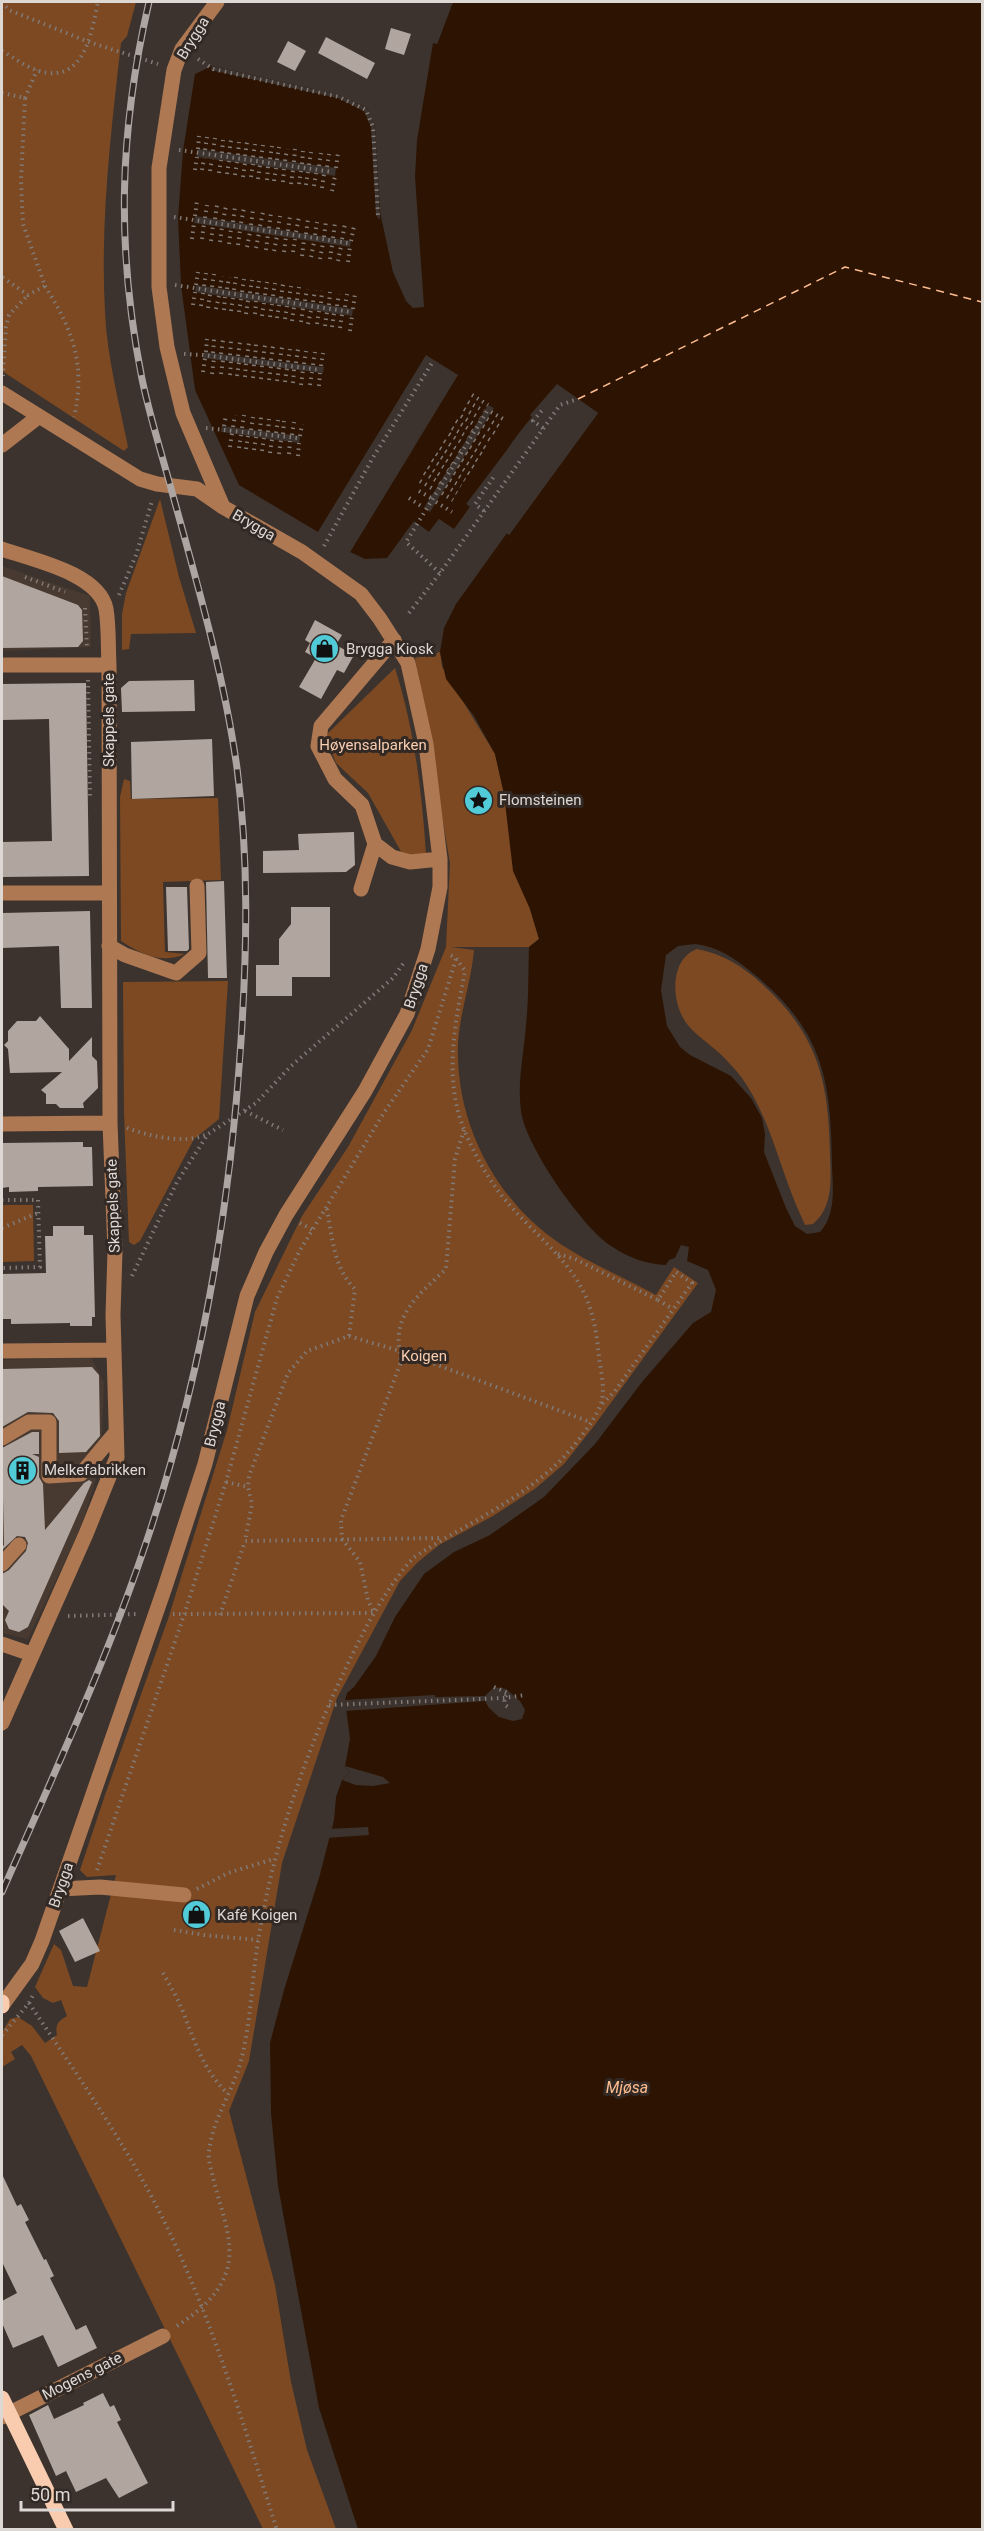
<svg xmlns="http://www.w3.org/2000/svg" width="984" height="2531" viewBox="0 0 984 2531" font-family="Roboto,sans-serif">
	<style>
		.built { fill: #483a30 }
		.green { fill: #7c4922 }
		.water { fill: #2d1402; fill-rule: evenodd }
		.pier { fill: #3c332e }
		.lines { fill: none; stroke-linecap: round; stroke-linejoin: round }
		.ferry { stroke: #fdbc90; stroke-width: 1.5; stroke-dasharray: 8 6; stroke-linecap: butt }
		.building { fill: #b1a69f }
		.path { stroke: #827a76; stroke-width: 4; stroke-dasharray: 1.5 4.5; stroke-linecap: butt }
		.minor { stroke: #ae7853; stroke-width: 15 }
		.major { stroke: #f9ccaf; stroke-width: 15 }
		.rail-casing { stroke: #aca5a2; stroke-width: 7 }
		.rail { stroke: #322924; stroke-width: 4.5; stroke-dasharray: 14; stroke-linecap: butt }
		.labels { text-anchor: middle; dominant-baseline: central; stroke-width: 6; stroke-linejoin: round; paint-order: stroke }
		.street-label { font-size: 15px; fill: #ded8d5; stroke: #322924 }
		.poi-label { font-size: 15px; fill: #ded8d5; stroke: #322924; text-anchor: start }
		.park-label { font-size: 15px; fill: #f9cdb0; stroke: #322924 }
		.water-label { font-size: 16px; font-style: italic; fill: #fdbc90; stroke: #322924 }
	</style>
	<rect width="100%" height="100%" fill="#3c332e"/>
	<path class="built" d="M2,566L90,596L91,647L2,651Z
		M91,1357L104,1383L101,1464L79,1532L28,1639L2,1633V1360Z"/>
	<path class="green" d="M2,2H136L127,36L121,43C111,132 100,222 105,312C107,357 119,402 128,447L124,451L2,371Z
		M160,499L179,577L196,633L131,634L129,649L122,650V614L126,593Z
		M440,652L442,667L495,754L530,909L539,939L529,947H451L474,950C471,986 456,1022 458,1058C460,1132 499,1202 559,1243C587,1262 625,1278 656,1295L674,1267L698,1283L594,1426L564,1464L536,1488L493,1516L439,1545L418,1562L400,1581L337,1698L282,1863L249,2061L229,2111L275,2285L291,2382L307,2450L336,2529H263L31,2056L22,2045L11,2052L15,2059L2,2067V2032L10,2019L18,2017L32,2026L45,2043L57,2035C55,2025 58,2021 67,2016L61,2000L53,2003L43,1998L35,1987L54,1944L61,1950L73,1986L87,1987L116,1875L87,1877L80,1870L105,1795L168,1619L227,1430L255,1312L302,1216L348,1147L412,1030L446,947L450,863L415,658Z
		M395,668C414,728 422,791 426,854L403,855L368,793L336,763L325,736Z
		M124,779L130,781L131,799L218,798L221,880L163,882L165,952L185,954C162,964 142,955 121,941L120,797Z
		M697,949C723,954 742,966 761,983C818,1034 829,1081 830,1156C831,1181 833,1207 813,1224L805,1225L801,1216C780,1171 771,1119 742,1078C735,1069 726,1059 717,1051C705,1040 689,1031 682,1016C671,994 672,958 697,949Z
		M228,981L219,1119L194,1139L140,1241L134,1245L129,1242L124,1113L123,982Z
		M2,1205H33L34,1261L2,1262Z"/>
	<path class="water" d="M453,2H982V2529H358L319,2408L278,2186L271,2113L270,2043L284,1990L319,1878L334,1820L336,1797L342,1780L349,1773L345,1766L350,1739L345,1700L347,1693L354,1687L376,1656L395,1617L424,1574L454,1552L490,1535L544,1497L595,1444L642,1382L693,1323L711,1312L716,1290L708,1270L687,1261L689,1247L681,1245L675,1258L669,1260L666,1265C646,1264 629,1258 611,1246C582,1227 525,1145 521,1111C517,1081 524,1054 526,1024C529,998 528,973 529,947L539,939L530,909L513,871L504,794L495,754L474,716L446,679L440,652L444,628L456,604L507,533L509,535L598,413L562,388C515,425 489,482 454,530L439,519L429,532L414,522L387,559H365L350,552L413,449L381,430L318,532L239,485L195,390L181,285L178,218L183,151L195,74L212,66L339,95L367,108L375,127L380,212L393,272L406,301L413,308L424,307L415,177L417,140L433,43L437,44ZM695,944C720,947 737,960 755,975C824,1032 831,1081 832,1166C833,1188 836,1215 820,1232L807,1234L795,1226L786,1208L764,1152L765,1134L762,1118L751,1098L731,1076L690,1055L680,1047L667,1026L661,990L666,955L678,946Z"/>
	<path class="pier" d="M450,2H453L437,44L431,41L435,40Z
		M212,66L339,95L367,108L375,127L380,220L376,215L371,127L364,111L338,98L211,70Z
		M198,149L336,168L335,176L197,157Z
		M195,216L351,241L350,247L194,223Z
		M196,285L353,309L352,316L195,292Z
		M204,352L324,367L323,373L203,358Z
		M426,355L458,375L350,552L348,550L409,450L382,433L321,534L318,532Z
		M557,384L598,413L509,535L504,531H508L594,414L563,392L549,411L542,408L496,470L502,474V477L485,501L479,500L456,532H452L439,523L428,535L415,525L389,561L372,563L365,559L387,558L414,521L429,532L439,519L454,529L470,507L466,504L532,417L530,415Z
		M488,405L494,408L430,512L424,508Z
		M222,426L300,436L299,443L221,432Z
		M494,1687L506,1689L520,1701L525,1710L522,1719L513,1721L499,1717L489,1708L485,1701L345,1711V1700L435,1695V1697L485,1696Z
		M345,1766L383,1777L390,1783L373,1786L356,1785L342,1780L349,1773Z
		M368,1827L369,1835L325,1838L328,1829Z"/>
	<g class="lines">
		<path class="ferry" d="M578,399L845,267L982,302"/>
	</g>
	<path class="building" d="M391,28L411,34L404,55L385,49Z
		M326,37L375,63L367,79L318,53Z
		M288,41L306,51L295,71L277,62Z
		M2,576L78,605L82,610L83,641L78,647L2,648Z
		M315,620L342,635L336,645L354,655L344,673L337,670L321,699L299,687L316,658L305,652L310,643L305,640Z
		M194,680L195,711L122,712L121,688L129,681Z
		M86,683L89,876L2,877V842L52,841L49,719L2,720V684Z
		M212,739L214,796L132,799L131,742Z
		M354,832L355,865L346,872L263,873V851L299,850L298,834Z
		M224,881L227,978H208L206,882Z
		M166,887H187L189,949L187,951H168Z
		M291,907H330V977H292V996H256V965H279V939L291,924Z
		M90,911L92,1008H61L59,946L2,948V913Z
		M40,1016L69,1049V1061L92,1037V1056L97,1061L98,1088L83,1103L84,1108H60L56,1104H46V1094L41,1090L62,1072L10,1073L8,1049L4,1045L8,1041V1031L17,1021H36Z
		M83,1142V1147H92L93,1186L38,1187V1191L9,1192V1187L2,1188V1143Z
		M53,1226H84V1235H93L95,1317H92V1326H70V1323L11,1324V1319H2V1274L46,1273L45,1236H53Z
		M92,1367L99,1375L100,1436L86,1452L59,1453V1421L53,1413L28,1412L2,1427V1369Z
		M32,1432H39V1454H32L39,1457V1477L43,1484L45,1530L84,1483L89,1480L92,1482L28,1627L19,1632L9,1629L5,1620L9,1611L2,1604V1574L9,1570L26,1551L28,1543L25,1537L17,1536L2,1550V1544L4,1546L2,1448Z
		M83,1918L100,1951L75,1962L59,1931Z
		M2,2174L17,2206L21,2204L29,2220L25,2222L44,2260L46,2259L54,2276L50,2278L76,2330L86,2325L97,2348L58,2367L43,2335L13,2348L2,2323V2301L17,2293L2,2262Z
		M103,2393L110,2407L114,2405L121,2420L117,2422L148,2483L119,2498L106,2478L76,2492L66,2471L56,2476L29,2415L48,2405L54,2419L84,2405L83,2403Z"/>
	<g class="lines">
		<path class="path" d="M2,2L9,10L89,42L158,64
			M2,51C13,57 26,67 39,71C84,84 91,35 98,2
			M198,59L213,69L339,97L366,110L373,127L378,215
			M2,93L25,98L21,181L23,224L45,286L28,295L2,277
			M25,98L37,70
			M198,149L199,136
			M179,150L333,172
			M205,150L207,137
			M213,151L215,138
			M222,153L223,140
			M229,154L231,140
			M238,155L239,142
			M245,156L247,142
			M253,157L255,144
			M261,158L263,145
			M270,159L272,146
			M277,160L279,147
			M285,161L287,149
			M294,162L295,149
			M302,164L303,151
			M309,165L311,152
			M319,166L321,153
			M327,167L329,154
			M336,168L338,153
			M195,170L197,157
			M202,170L204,158
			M210,171L212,159
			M219,173L221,160
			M227,174L229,161
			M235,175L237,162
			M243,177L245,163
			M251,177L253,164
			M258,179L260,165
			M267,180L268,166
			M274,181L276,168
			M283,182L284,169
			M291,184L293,170
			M299,184L301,171
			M306,185L308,172
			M314,186L316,173
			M322,188L324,174
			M332,191L335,176
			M195,216L197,201
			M174,217L348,243
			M205,218L207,205
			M215,219L217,205
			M223,221L226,206
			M233,222L235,207
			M241,223L244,208
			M251,225L253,210
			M260,226L263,212
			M269,228L271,213
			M278,229L280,216
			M288,231L290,216
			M296,232L299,217
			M306,234L308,219
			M315,235L317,222
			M324,237L326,221
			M333,238L335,223
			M192,239L194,223
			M202,239L204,224
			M342,239L345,224
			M211,241L213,226
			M351,241L354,226
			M220,242L222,227
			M229,244L231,229
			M238,245L240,230
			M247,247L250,232
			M256,248L259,233
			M266,250L268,234
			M274,251L277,236
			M284,252L286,237
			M293,252L295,239
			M302,256L304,240
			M311,257L314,242
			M320,259L323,243
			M330,259L332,245
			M338,261L341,246
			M348,262L350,247
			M175,285L351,312
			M196,285L198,272
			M45,286C73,330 86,366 74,417
			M204,286L206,273
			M212,287L214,274
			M220,288L222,276
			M227,289L229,277
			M234,290L236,277
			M242,292L244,279
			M250,293L252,280
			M257,294L259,281
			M265,295L267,282
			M273,296L275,283
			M281,298L283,284
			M289,299L291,286
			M297,300L299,287
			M305,301L307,289
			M313,302L315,290
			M321,303L322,291
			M193,305L195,292
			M329,305L330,292
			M201,306L203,293
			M337,306L339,294
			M345,307L347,294
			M208,308L210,294
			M216,309L219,296
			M353,309L355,294
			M224,310L225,297
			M231,311L233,298
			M239,312L241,299
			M246,314L248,300
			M255,314L256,301
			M262,316L264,303
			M270,317L272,304
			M277,318L279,305
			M285,319L287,306
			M292,321L294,307
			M301,322L303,308
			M308,324L311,310
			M317,324L319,311
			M325,326L327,312
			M332,327L334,313
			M340,328L342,314
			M350,331L352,316
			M206,352L207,339
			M213,353L214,339
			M184,354L203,355L320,370
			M221,354L223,340
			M230,355L231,341
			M238,356L240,342
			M247,357L249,343
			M255,358L256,344
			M263,359L265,345
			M271,360L273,346
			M280,361L282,347
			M288,362L290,349
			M296,363L298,349
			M304,364L306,351
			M313,365L315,352
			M321,366L323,353
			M203,372L205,358
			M212,374L214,359
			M221,374L223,360
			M230,375L231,361
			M3,376L6,327L9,315L28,295
			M237,376L239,362
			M245,377L246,363
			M253,378L254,364
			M261,379L262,365
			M269,380L271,366
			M277,381L279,367
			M285,382L287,368
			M293,383L294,369
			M301,385L303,370
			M310,385L312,372
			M319,386L320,373
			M472,395L488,405
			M468,402L484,411
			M464,409L480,418
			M491,412L503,419
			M461,416L475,425
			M487,419L502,428
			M456,421L472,431
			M224,426L226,415
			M483,426L498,435
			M233,427L235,415
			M206,428L298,438
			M242,428L244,415
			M452,428L468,437
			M543,428L533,421L544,408
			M251,430L253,417
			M260,431L261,417
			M268,432L269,419
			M276,433L278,420
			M478,433L490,440
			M283,434L284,421
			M449,434L464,444
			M292,435L294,422
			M300,436L302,424
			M474,440L489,450
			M444,441L460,451
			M230,447L232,433
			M470,447L485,456
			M239,448L241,435
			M440,448L455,457
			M246,449L248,436
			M254,450L256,437
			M262,451L264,438
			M270,453L272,439
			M466,453L481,463
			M279,454L281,440
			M289,454L290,441
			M436,454L452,464
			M298,456L299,443
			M432,460L448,470
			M462,460L477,469
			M458,466L473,476
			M428,467L443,477
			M424,473L440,483
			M454,473L465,480
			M450,480L461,486
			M420,481L435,490
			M446,486L457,493
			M419,491L431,498
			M442,493L453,500
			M409,498L424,508
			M436,502L452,512
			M484,511L475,504L495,475
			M324,546L372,459L432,363
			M440,573L406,542L489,408
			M25,577L65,592
			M119,595L136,555L152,501
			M85,608L87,648
			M409,613L440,573L560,405L578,399
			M88,680L90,798
			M245,1111L283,1130
			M127,1128C149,1136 185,1145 207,1134
			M464,1130L455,1159L446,1269C422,1292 392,1314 400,1351L590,1422
			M2,1200H38L40,1267L2,1268
			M327,1209C332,1237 334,1269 355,1289L349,1336
			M300,1223L313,1230
			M2,1228L38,1213
			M558,1254L575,1259L658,1300L676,1272L692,1283L615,1391L601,1405
			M132,1276L177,1182L208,1134L256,1103L291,1066L393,978L405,961
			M658,1300L673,1309
			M226,1482L248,1487
			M173,1614L374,1613L368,1600L360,1562L342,1539L341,1520L401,1362L400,1351L349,1336L307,1351L288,1373L249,1476L248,1487L252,1504L245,1541L443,1538
			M220,1615L245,1541
			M68,1616L138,1614
			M494,1687L508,1693L504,1698L505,1705L511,1709
			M329,1705L504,1698L525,1695
			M97,1870L184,1615L226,1482L277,1298L299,1252L385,1111L428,1049L456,959
			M197,1889L228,1873L274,1859
			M174,1930L204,1935L258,1940
			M163,1973C169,1984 176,1995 181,2007C194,2039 202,2069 228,2094
			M29,2003C77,2075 127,2145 165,2223C213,2321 244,2426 277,2530
			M2,2035L29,2003L33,1995
			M177,2326C199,2311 218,2297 227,2270C236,2239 218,2204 212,2173C210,2166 208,2158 209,2151C213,2117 234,2090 242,2057C251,2019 252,1979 258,1941C273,1848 303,1759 343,1674C362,1633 383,1592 413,1558C462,1526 518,1502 560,1461C572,1449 594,1422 600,1406C606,1392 601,1372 599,1357C597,1336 594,1315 585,1295C568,1258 533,1233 507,1202C489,1181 476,1157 465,1132C443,1080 455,1024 465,971L456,958L448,954"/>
		<path class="minor" d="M2,393L140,479L157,484L197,489L223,507
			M2,445L38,417
			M2,549C32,560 99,573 106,609C109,627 108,647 109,665L110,1123L115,1251L113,1315L117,1457L86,1534L2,1723
			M394,640L321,726L318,746L335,779L362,805L375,844L392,857L410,862L440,859
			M2,665H109
			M361,889L375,844
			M2,893H109
			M109,946L125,955L176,973L199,953L197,886
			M2,1124L110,1123
			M2,1351L114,1350
			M2,1438L29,1422H49V1476L81,1474L116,1432
			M2,1564L19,1545
			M2,1644L31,1654
			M60,1889L100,1887L184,1895
			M3,2004L32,1964L42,1941L165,1587L205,1464L247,1296L266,1252L286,1215L365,1091L407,1014L428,949L440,887V859L426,744L408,663L380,619L361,594L302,552L223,507L183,413L167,347L159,287V168L174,70L182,49L217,2
			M2,2417L163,2336"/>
		<path class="major" d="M2,2002V2006
			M2,2398L66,2530"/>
		<defs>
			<path id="rail" d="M2,1892C53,1776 107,1660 147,1540C201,1379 230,1210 241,1041C247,949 249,860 237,768C224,675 197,583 172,492C162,455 150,417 142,379C116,247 119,132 149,2"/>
		</defs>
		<use href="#rail" class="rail-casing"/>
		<use href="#rail" class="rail"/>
	</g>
	<defs>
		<symbol id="shop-disc" viewBox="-11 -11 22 22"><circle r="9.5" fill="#52cbd8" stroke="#322924"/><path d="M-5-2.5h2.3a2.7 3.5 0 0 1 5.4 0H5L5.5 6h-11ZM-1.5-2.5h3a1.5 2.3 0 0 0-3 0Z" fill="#111"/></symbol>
		<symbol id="sight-disc" viewBox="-11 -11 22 22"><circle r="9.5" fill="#52cbd8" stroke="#322924"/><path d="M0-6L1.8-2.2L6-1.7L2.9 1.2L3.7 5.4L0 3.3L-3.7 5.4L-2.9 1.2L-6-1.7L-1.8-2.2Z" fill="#111"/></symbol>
		<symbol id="building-disc" viewBox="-11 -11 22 22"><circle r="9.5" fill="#52cbd8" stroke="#322924"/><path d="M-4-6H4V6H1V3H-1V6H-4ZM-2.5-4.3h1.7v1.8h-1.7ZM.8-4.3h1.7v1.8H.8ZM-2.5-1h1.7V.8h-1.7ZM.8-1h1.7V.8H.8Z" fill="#111"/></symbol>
	</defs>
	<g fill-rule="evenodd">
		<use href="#shop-disc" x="308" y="632" width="33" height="33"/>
		<use href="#sight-disc" x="462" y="784" width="33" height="33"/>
		<use href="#building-disc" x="6" y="1454" width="33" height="33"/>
		<use href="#shop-disc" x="180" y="1898" width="33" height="33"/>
	</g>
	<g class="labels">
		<g class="street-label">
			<text transform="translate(193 38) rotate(-58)">Brygga</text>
			<text transform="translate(254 525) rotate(30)">Brygga</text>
			<text transform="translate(109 720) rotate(-90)">Skappels gate</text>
			<text transform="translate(416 986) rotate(-72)">Brygga</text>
			<text transform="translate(113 1206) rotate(-92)">Skappels gate</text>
			<text transform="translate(215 1424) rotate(-76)">Brygga</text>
			<text transform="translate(61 1885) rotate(-71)">Brygga</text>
			<text transform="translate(82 2376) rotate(-27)">Mogens gate</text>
		</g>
		<g class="poi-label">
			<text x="346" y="649">Brygga Kiosk</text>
			<text x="499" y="800">Flomsteinen</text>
			<text x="44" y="1470">Melkefabrikken</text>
			<text x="217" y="1915">Kafé Koigen</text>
		</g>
		<g class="park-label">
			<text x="373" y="745">Høyensalparken</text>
			<text x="424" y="1356">Koigen</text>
		</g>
		<g class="water-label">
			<text x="627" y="2087">Mjøsa</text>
		</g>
	</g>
	<rect width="984" height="2531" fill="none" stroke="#ded8d5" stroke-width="6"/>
	<path d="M21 2501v9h152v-9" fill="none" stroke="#ded8d5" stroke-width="3"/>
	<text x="30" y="2501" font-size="18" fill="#ded8d5" stroke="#322924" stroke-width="4.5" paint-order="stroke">50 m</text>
</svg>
